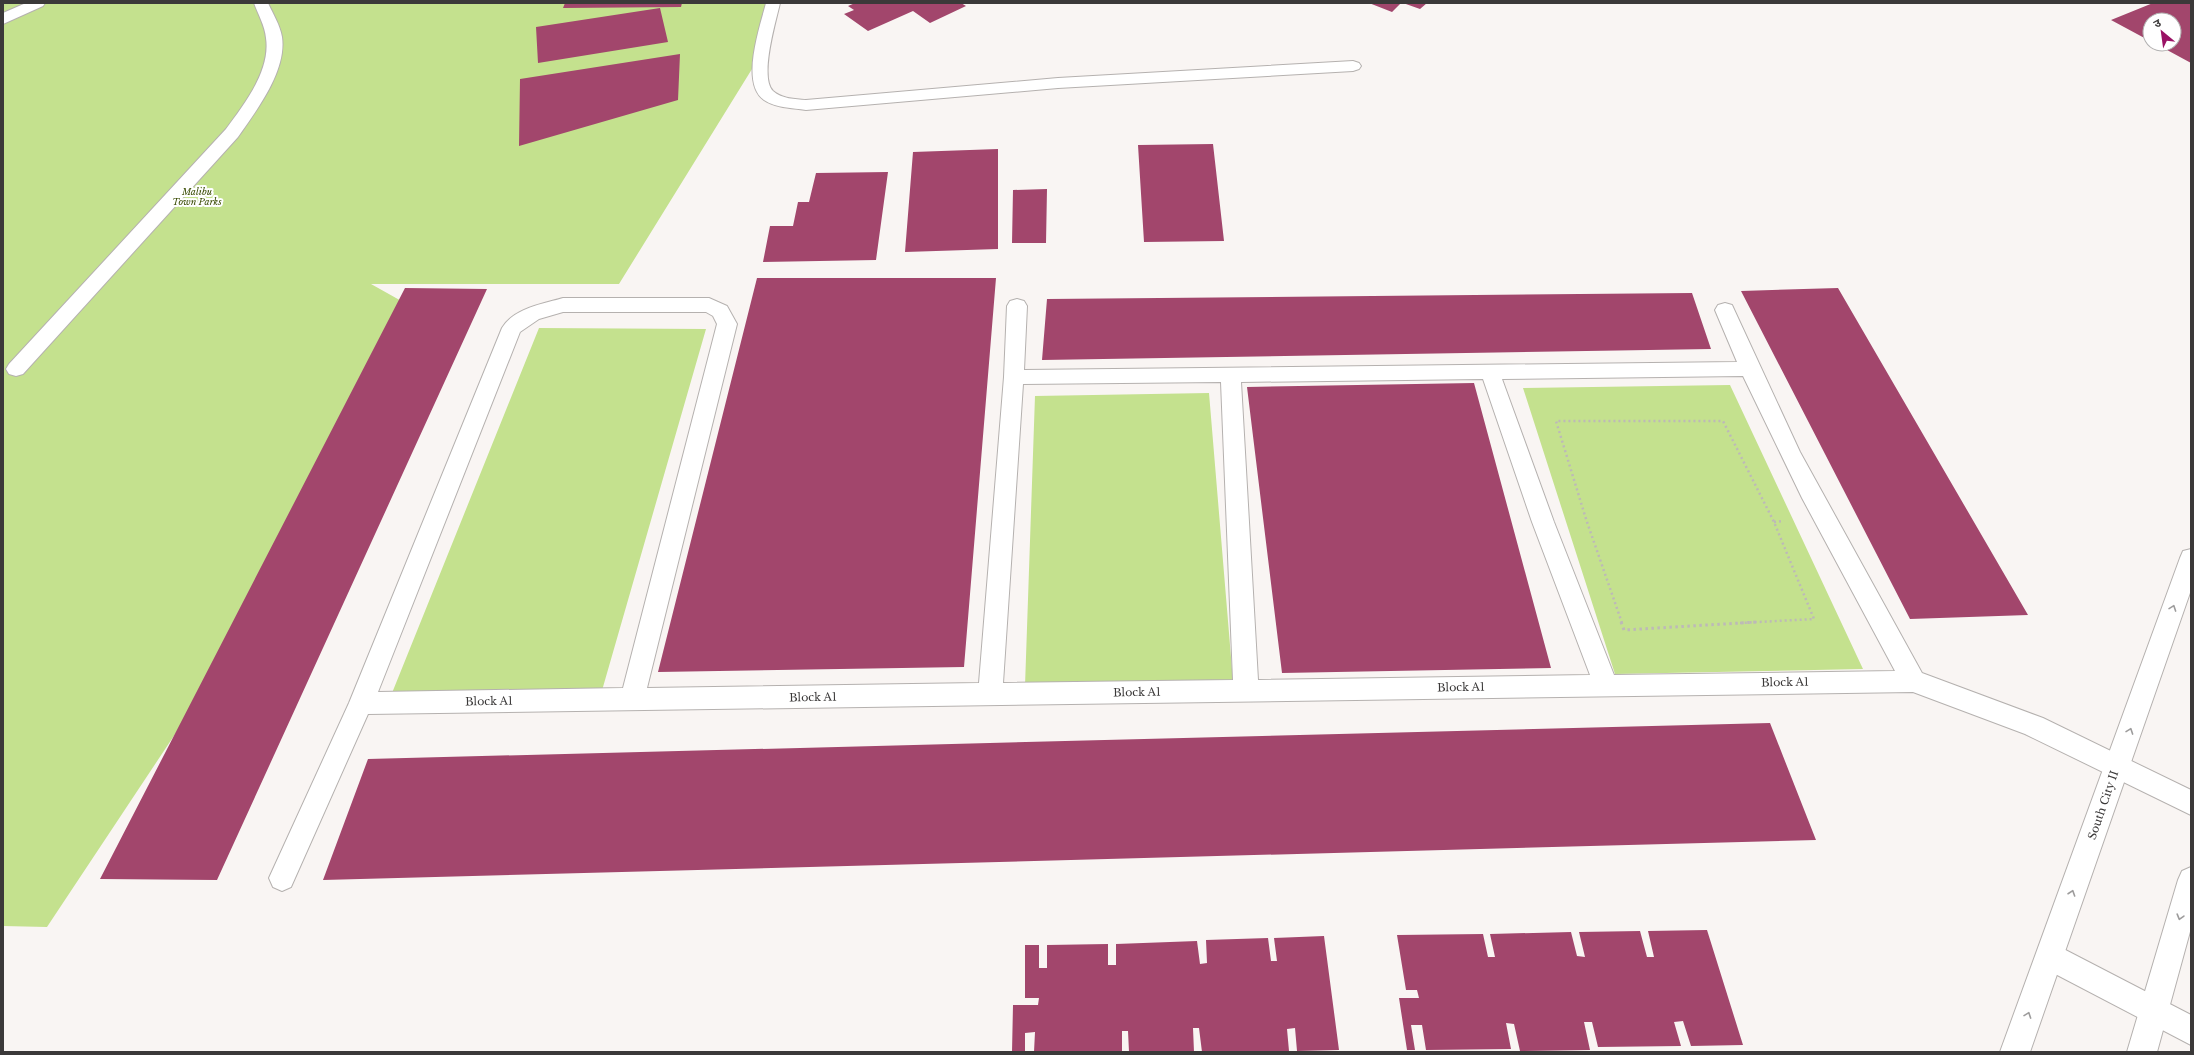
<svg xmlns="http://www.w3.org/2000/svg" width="2194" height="1055" viewBox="0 0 2194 1055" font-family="'Libre Baskerville','Noto Sans Devanagari',serif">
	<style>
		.green { fill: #c4e18e }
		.building { fill: #a2466c }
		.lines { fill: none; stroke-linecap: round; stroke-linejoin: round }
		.street-casing { stroke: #b5b1af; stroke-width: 2 }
		.secondary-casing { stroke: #b5b1af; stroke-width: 2 }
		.path-far1 { stroke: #bdb9b8; stroke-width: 2.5; stroke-dasharray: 2 3; stroke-linecap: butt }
		.path { stroke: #bdb9b8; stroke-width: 3; stroke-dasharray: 2.5 3.5; stroke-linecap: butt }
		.street { fill: #fff; fill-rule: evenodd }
		.secondary { fill: #fff; fill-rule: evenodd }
		.oneway { stroke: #9d9c9c }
		.labels { text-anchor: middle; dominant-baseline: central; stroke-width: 4; stroke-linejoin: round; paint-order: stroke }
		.far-park-label { font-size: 9px; font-style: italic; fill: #384a00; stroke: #fff }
		.street-label { font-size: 11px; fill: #3b3939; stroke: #fff }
	</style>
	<rect width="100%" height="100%" fill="#f9f5f3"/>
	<path class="green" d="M3,3H769L752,69L619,284H371L446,326L47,927L3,926Z
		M539,328L706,329L601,694L390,698Z
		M1730,385L1863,669L1615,674L1523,388Z
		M1209,393L1233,681L1025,686L1035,396Z"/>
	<path class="building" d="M565,3H682L681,7L563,8Z
		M855,3H961L966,6L930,23L913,11L868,31L844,14L854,10L848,6Z
		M1369,3H1401L1392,12Z
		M1403,3H1427L1420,9Z
		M2153,3H2191V63L2156,44H2174V20H2150V41L2111,20Z
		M660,8L668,42L538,63L536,27Z
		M680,54L678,100L519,146L520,79Z
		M1213,144L1224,241L1144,242L1138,145Z
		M998,149V249L905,252L913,152Z
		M888,172L876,260L763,262L770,226H793L798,202H809L816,173Z
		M1047,189L1046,243H1012L1013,190Z
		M757,278H996L964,667L658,672Z
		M405,288L487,289L217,880L100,879Z
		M1838,288L2028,615L1910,619L1741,291Z
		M1692,293L1711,349L1042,360L1047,299Z
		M1474,383L1551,668L1282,673L1247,387Z
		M1770,723L1816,840L323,880L368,759Z
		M1707,930L1743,1045L1691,1046L1683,1021L1674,1022L1681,1046L1598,1047L1592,1022H1584L1590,1050L1520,1051L1514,1024L1506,1023L1511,1049L1426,1050L1422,1025H1411L1415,1050H1407L1399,998H1419L1417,990H1406L1397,935L1483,934L1488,957H1495L1490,934L1571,932L1577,956L1585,957L1579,932L1640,931L1647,957H1654L1648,931Z
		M1324,936L1339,1050L1297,1051L1295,1028L1287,1029L1289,1051L1202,1052L1199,1028H1193L1194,1052H1129L1128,1031H1122V1052H1034L1035,1032L1025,1033V1052H1012L1013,1005H1038L1039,998H1025V945H1039V968H1047V945L1108,944V965H1116V944L1197,941L1200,964L1207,963L1206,940L1268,938L1271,961H1277L1274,938Z"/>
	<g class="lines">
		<defs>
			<path id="street" d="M26,3H45L43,6L3,24V13Z
				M254,3H268C273,14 280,25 282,37C287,71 256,111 238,137L23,374L16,376L9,374L6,369L9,364L226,129C244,105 271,70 266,38C265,26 258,14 254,3Z
				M766,3H780C776,21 759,77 773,91C782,99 795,99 806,100L1058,78L1353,61L1359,63L1361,66L1359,69L1353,71L1058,88L806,110C793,108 776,108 764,100C740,83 760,27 766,3Z
				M563,298H709L727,306L737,324L647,688L979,683L1004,377L1007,306L1010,301L1017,299L1024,301L1027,306L1024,370L1737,362L1715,310L1718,305L1725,303L1732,305L1800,452L1922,673L2043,718L2191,790V815L2025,734L1913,692L368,714L291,887L282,891L273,887L269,878L349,703L502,328C514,308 543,304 563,298ZM563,312H706L713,316L717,324L623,688L378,692L520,332L539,319ZM1743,376L1802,498L1895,671L1614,675L1554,522L1502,379ZM1483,379L1532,522L1590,675L1258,680L1241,382ZM1221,382L1233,680L1003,683L1023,384Z
				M2050,942L2191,1015V1045L2040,966L2036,956L2040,946Z"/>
			<path id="secondary" d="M2191,549V590L2030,1052H2000L2180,558L2183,551Z
				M2191,867V928L2157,1052H2127L2178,880L2182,871Z"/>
		</defs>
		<use href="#street" class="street-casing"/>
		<use href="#secondary" class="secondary-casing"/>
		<path class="path-far1" d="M1774,522L1784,521
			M1622,623L1586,519L1556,421H1723L1774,522L1814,619L1740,623"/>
		<path class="path" d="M1621,622L1624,630L1757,622"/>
		<use href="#street" class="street"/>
		<use href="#secondary" class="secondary"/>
	</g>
	<defs><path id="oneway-chevron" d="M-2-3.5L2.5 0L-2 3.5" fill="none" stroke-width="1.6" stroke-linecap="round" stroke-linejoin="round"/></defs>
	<g class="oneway">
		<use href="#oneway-chevron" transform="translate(2173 608) rotate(-70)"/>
		<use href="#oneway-chevron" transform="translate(2130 731) rotate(-70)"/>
		<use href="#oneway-chevron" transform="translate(2072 893) rotate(-71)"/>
		<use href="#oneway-chevron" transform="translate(2180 917) rotate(106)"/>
		<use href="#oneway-chevron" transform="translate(2028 1015) rotate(-70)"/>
	</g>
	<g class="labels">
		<g class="far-park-label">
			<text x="197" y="191">Malibu<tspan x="197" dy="10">Town Parks</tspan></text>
		</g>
		<g class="street-label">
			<text transform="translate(1785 682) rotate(-1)">Block A1</text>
			<text transform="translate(1461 687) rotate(-1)">Block A1</text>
			<text transform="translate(1137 692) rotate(-1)">Block A1</text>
			<text transform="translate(813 697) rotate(-1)">Block A1</text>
			<text transform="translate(489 701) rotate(-1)">Block A1</text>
			<text transform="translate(2103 805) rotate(-71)">South City II</text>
		</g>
	</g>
	<rect width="2194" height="1055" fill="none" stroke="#3b3939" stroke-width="8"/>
	<g transform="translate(2162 32) rotate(331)"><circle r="19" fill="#ffffff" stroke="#b1b0b0"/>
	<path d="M0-3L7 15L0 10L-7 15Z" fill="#9a1265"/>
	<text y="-6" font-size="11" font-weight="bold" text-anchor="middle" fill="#3b3939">उ</text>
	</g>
</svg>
